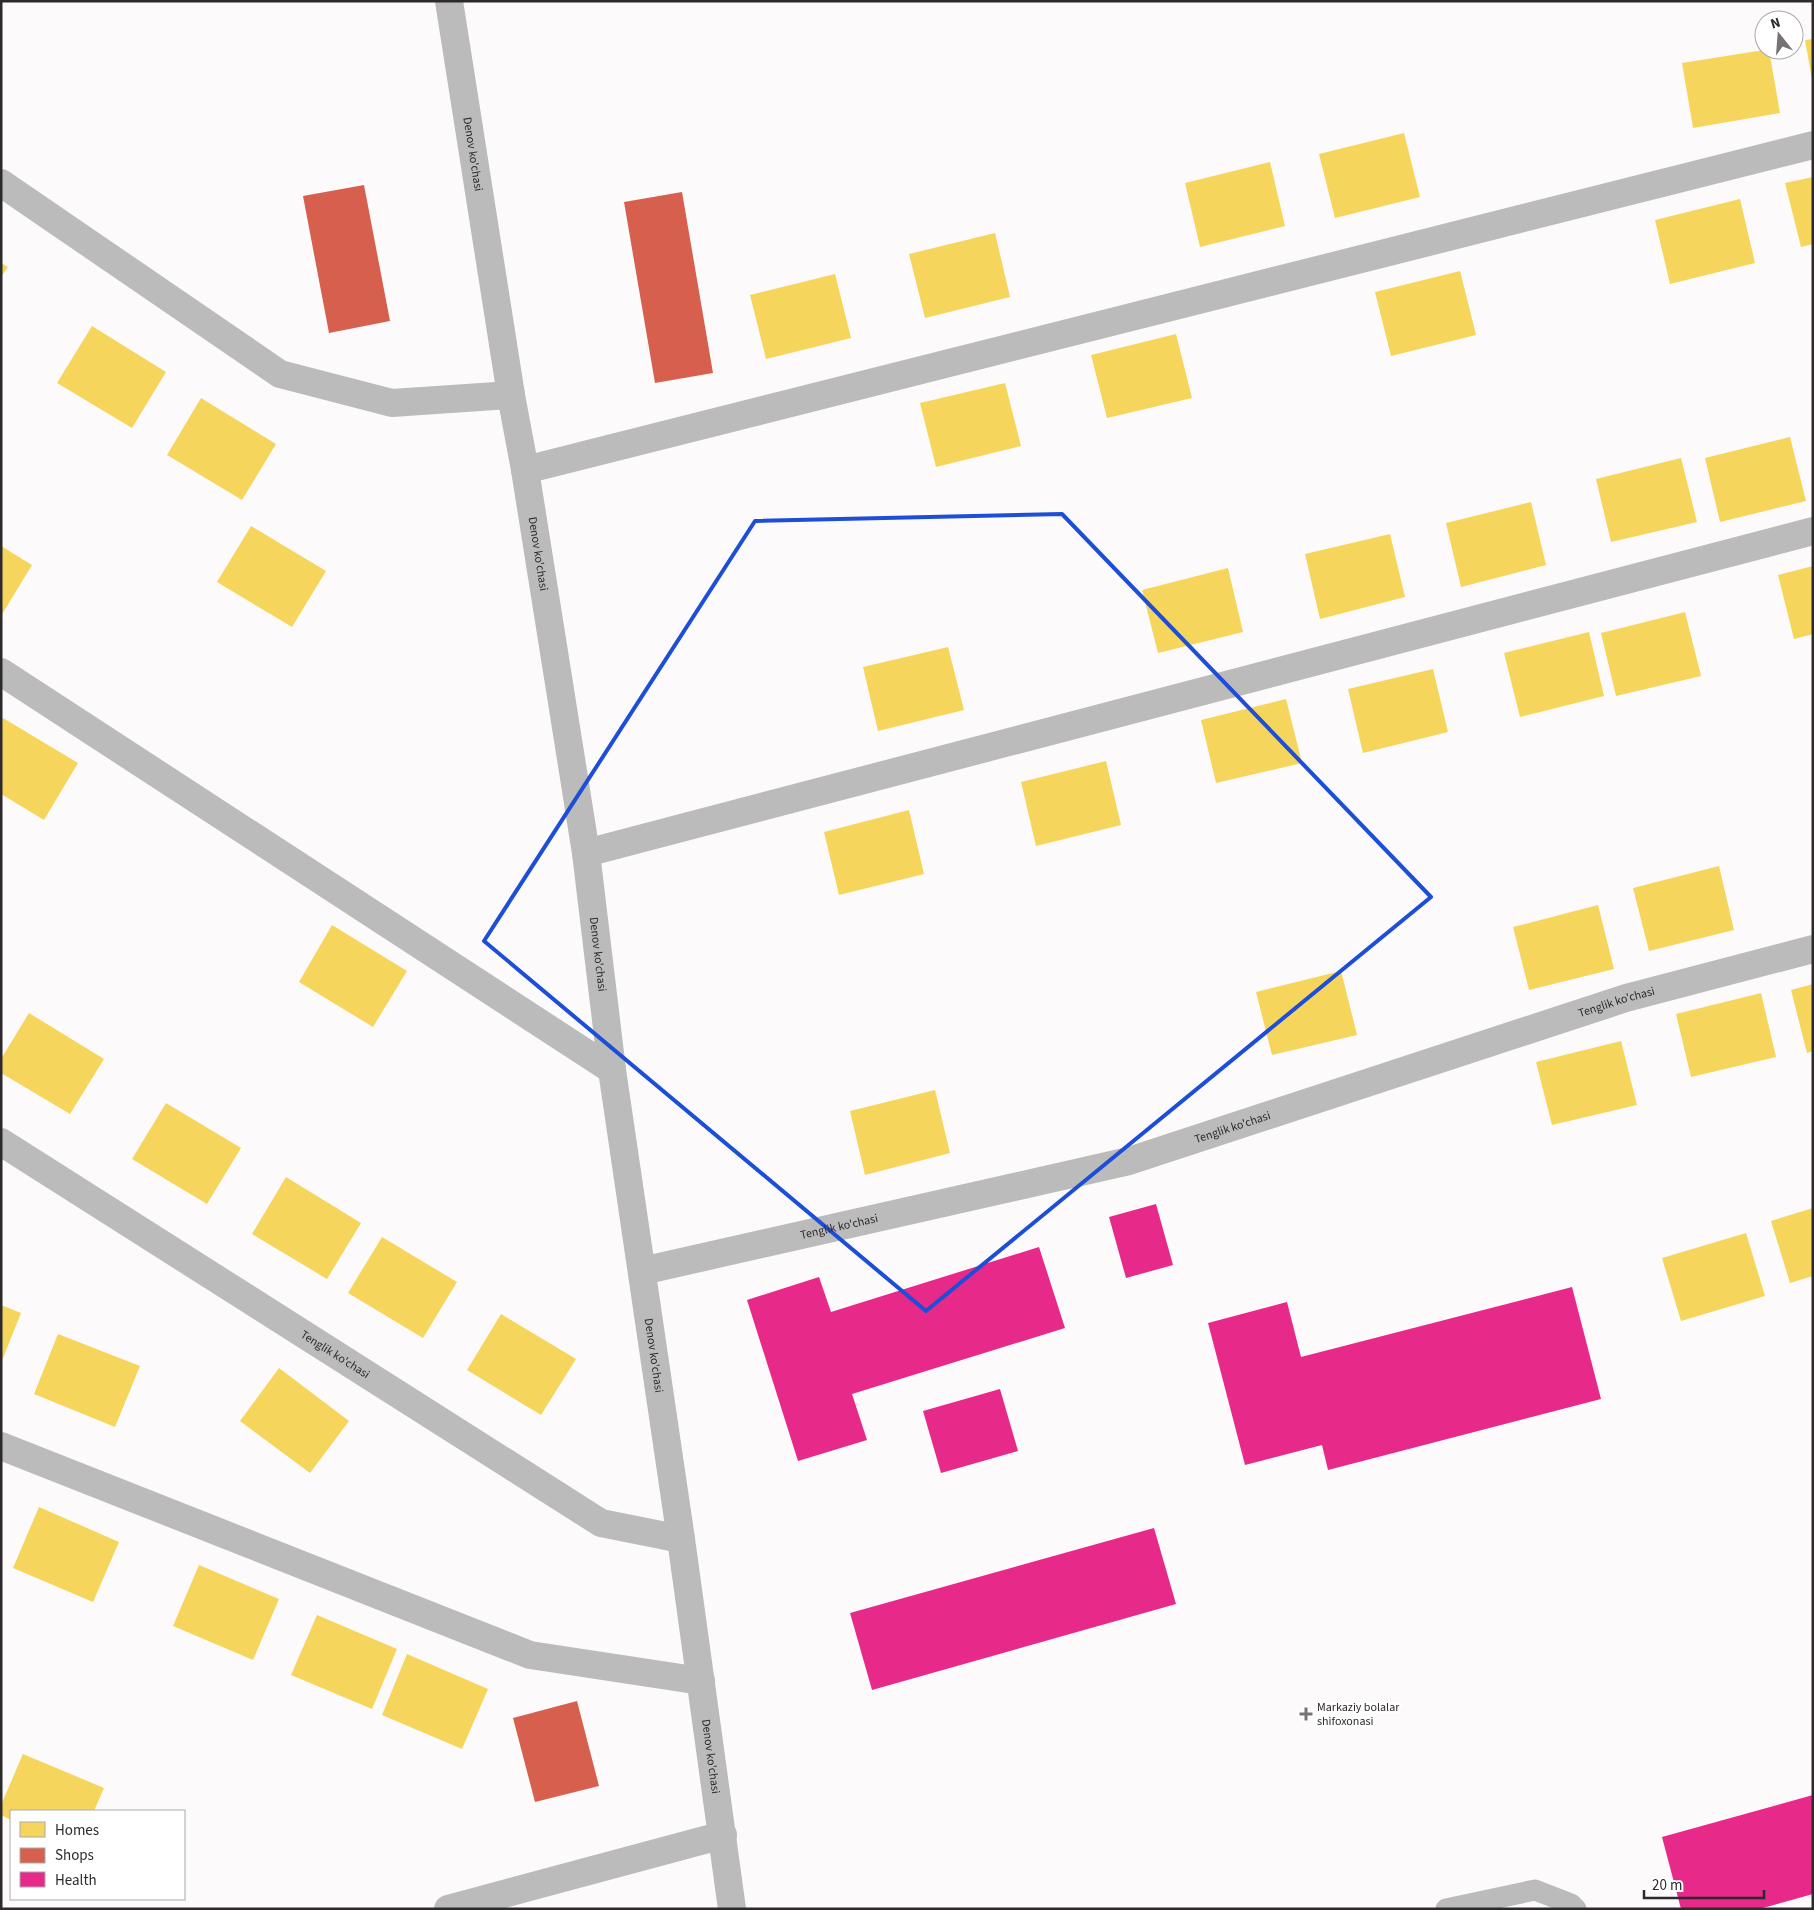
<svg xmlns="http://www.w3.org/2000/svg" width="1814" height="1910" viewBox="0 0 1814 1910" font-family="'Source Sans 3',sans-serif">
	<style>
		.homes { fill: #f6d55c }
		.shops { fill: #d6604d }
		.health { fill: #e7298a }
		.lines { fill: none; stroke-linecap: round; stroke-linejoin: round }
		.service { stroke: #bcbbbb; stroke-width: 21 }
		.minor { stroke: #bcbbbb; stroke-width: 28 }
		.tertiary { stroke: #bcbbbb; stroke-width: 28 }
		.marked { fill: none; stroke: #1d4ed8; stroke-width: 4; stroke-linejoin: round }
		.poi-dot { fill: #767275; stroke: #fff; stroke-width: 2 }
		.labels { text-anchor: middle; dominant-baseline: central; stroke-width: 5; stroke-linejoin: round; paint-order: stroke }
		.street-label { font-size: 12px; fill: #2d292d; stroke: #fff }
		.poi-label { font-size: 12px; fill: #2d292d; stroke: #fff; text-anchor: start }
	</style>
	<rect width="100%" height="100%" fill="#fdfafc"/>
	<path class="homes" d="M1813,39V79H1812L1805,40Z
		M1764,50H1769L1780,113L1693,128L1682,63Z
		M1404,133L1420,197L1335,218L1319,154Z
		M1270,162L1285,226L1200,247L1185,183Z
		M1813,177V244L1801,247L1785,183Z
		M1740,199L1755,263L1670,284L1655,220Z
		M995,233L1010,297L925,318L909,254Z
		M1,263L8,267L1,277Z
		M1460,271L1476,335L1391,356L1375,292Z
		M835,274L851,338L766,359L750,295Z
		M92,326L166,372L132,428L57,383Z
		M1176,334L1192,398L1107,418L1091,355Z
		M1005,383L1021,446L936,467L920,403Z
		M201,398L276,444L242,500L167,455Z
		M1790,437L1806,501L1720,522L1705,458Z
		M1681,458L1697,522L1611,542L1596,479Z
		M1531,502L1546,565L1461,587L1446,523Z
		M251,526L326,571L292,627L217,582Z
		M1390,534L1405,597L1320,619L1305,554Z
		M1,546L32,565L1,616Z
		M1813,566V634L1794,639L1778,575Z
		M1228,568L1243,632L1158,653L1142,590Z
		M1685,612L1701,676L1616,696L1601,633Z
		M1589,632L1604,696L1520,717L1504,653Z
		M948,647L964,710L878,731L863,667Z
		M1433,669L1448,732L1363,753L1348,689Z
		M1286,699L1302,763L1216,783L1201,720Z
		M3,718L78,763L44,820L1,794V721Z
		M1106,761L1121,825L1036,846L1021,782Z
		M909,810L924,874L839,895L824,832Z
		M1719,866L1734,930L1649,951L1633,888Z
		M1598,905L1614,969L1529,990L1513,927Z
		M332,925L407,971L373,1027L299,982Z
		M1341,971L1357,1035L1272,1055L1256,992Z
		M1813,984V1051L1807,1053L1791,990Z
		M1761,993L1776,1057L1691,1077L1676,1014Z
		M29,1013L104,1059L70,1114L1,1073V1059Z
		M1621,1041L1637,1105L1552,1125L1536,1062Z
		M935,1090L950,1153L865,1175L850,1111Z
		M166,1103L241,1148L207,1204L132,1159Z
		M286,1177L361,1223L327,1279L252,1234Z
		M1813,1208V1276L1790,1283L1771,1221Z
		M1746,1233L1765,1296L1681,1321L1662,1258Z
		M382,1237L457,1282L423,1338L348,1293Z
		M1,1305L21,1313L1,1363Z
		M501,1314L576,1359L541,1415L467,1370Z
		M58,1334L140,1366L115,1427L34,1394Z
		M279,1368L349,1421L310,1473L240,1421Z
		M39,1507L119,1542L93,1602L13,1568Z
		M199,1565L279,1599L253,1660L173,1626Z
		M317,1615L397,1649L372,1709L291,1675Z
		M407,1654L488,1689L462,1749L382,1715Z
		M23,1754L104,1788L94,1811H11V1820L1,1815V1805Z"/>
	<path class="shops" d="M364,185L390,321L329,333L303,196Z
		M682,192L713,373L655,383L624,202Z
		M577,1701L599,1786L535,1802L513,1718Z"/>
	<path class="health" d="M1156,1204L1173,1265L1126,1278L1109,1217Z
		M1039,1247L1065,1328L852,1394L867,1440L798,1461L747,1300L819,1277L831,1312Z
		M1572,1287L1601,1399L1328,1470L1322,1445L1245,1465L1208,1323L1287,1302L1301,1357Z
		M1000,1389L1018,1451L941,1473L923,1411Z
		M1154,1528L1176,1604L872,1690L850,1613Z
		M1813,1795V1894L1759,1909H1681L1662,1837Z"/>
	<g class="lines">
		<path class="service" d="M1446,1909L1535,1890L1571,1904L1576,1909"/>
		<g class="minor">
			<path d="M1,183L280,374L392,403L511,395"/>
			<path d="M525,470L1813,145"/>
			<path d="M1,672L612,1070"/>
			<path d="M586,853L1813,531"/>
			<path id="s1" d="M1,1142L601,1523L681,1539"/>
			<path id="s2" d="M642,1271L1129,1161L1626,998L1813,949"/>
			<path d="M1,1446L530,1655L701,1681"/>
		</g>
		<g class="tertiary">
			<path id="s3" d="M449,1L511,395L525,470L586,853L612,1070L681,1539L732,1909"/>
			<path d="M448,1909L723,1835"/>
		</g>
	</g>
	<path class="marked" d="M1062,514L1431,897L926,1311L484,941L755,521Z"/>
	<path class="poi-dot" d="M1303.5 1706.5h5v5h5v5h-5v5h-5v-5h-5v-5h5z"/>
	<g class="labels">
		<g class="street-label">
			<text stroke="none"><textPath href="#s3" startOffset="155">Denov ko'chasi</textPath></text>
			<text stroke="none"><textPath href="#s3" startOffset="560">Denov ko'chasi</textPath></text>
			<text stroke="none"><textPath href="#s3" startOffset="965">Denov ko'chasi</textPath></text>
			<text stroke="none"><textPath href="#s2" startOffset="1012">Tenglik ko'chasi</textPath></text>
			<text stroke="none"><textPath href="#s2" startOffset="608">Tenglik ko'chasi</textPath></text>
			<text stroke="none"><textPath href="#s2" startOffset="202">Tenglik ko'chasi</textPath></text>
			<text stroke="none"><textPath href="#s1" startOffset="396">Tenglik ko'chasi</textPath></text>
			<text stroke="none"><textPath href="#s3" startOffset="1370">Denov ko'chasi</textPath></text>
			<text stroke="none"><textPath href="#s3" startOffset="1775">Denov ko'chasi</textPath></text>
		</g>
		<g class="poi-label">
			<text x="1317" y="1707">Markaziy bolalar<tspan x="1317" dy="14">shifoxonasi</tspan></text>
		</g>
	</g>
	<rect width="1814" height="1910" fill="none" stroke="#2d292d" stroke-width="5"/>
	<rect x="10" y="1810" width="175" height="90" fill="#ffffff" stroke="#aba9ab"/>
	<rect x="20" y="1822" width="25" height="15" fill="#f6d55c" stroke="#aba9ab"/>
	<text x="55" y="1835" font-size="15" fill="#2d292d">Homes</text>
	<rect x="20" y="1848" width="25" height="15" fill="#d6604d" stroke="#aba9ab"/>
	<text x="55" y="1860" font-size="15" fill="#2d292d">Shops</text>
	<rect x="20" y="1872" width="25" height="15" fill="#e7298a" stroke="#aba9ab"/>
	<text x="55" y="1885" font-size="15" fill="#2d292d">Health</text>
	<g transform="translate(1779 35) rotate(343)"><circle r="24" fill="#ffffff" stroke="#aba9ab"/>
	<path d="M0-4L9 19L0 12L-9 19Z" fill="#767275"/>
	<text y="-8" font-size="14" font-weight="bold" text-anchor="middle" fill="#2d292d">N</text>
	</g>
	<path d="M1644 1890v8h120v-8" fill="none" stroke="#2d292d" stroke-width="2.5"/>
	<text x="1652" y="1890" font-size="15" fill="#2d292d" stroke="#ffffff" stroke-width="4" paint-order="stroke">20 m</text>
</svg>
